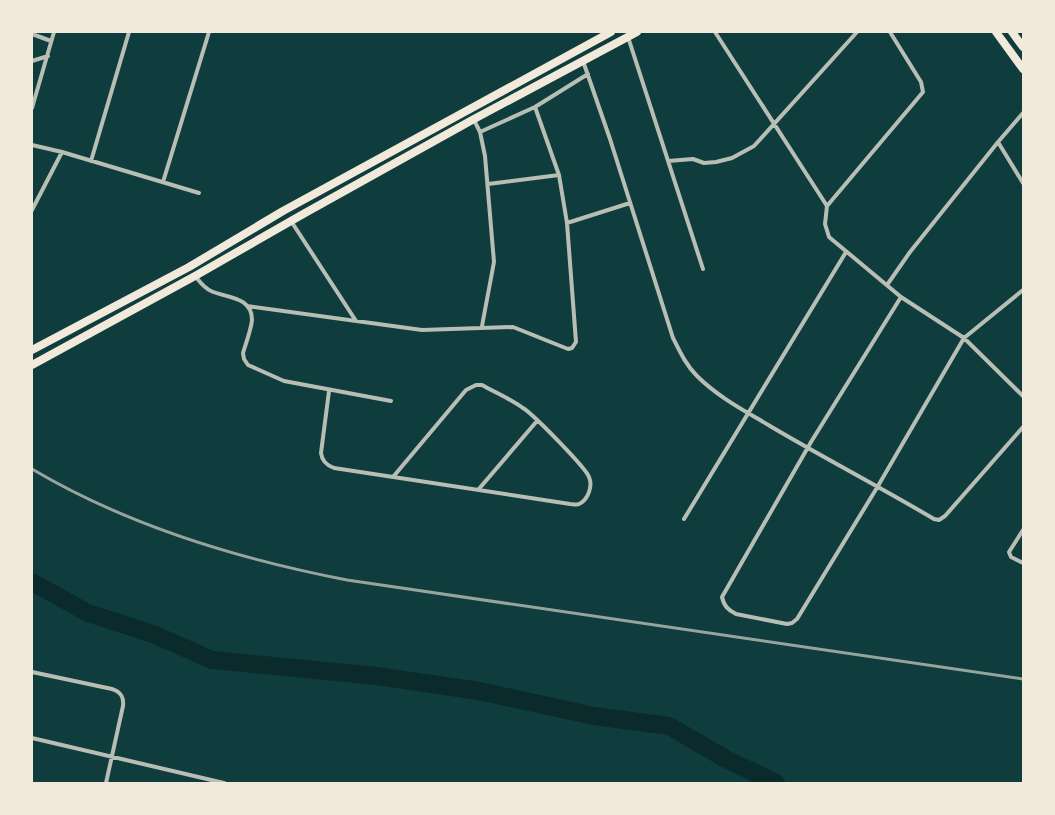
<svg xmlns="http://www.w3.org/2000/svg" width="1055" height="815" viewBox="0 0 1055 815" font-family="Ubuntu,sans-serif">
	<style>
		.lines { fill: none; stroke-linecap: round; stroke-linejoin: round }
		.river { stroke: #0a2a2b; stroke-width: 18 }
		.minor { stroke: #b8beb3; stroke-width: 4 }
		.secondary { stroke: #f1e9da; stroke-width: 8 }
		.rail { stroke: #97a49c; stroke-width: 3 }
	</style>
	<rect width="100%" height="100%" fill="#0f3d3e"/>
	<g class="lines">
		<path class="river" d="M32,582L88,613L153,634L212,660L377,676L479,691L594,716L669,726L726,759L776,783"/>
		<path class="minor" d="M715,32L827,206L825,224L829,237L901,297L964,338L1023,396
			M32,34L51,41
			M628,37L703,269
			M32,61L48,56
			M583,61L610,139L673,338C680,352 686,365 697,376C718,397 745,411 770,426C824,458 880,487 934,519L939,520L945,516L1023,427
			M32,108L54,32
			M1023,113L998,142L1023,183
			M474,120L480,132L485,156L494,262L482,326
			M480,132L535,107L588,74
			M32,145L62,152L199,193
			M91,161L129,32
			M668,161L693,159L704,163L716,162L732,158L754,146L857,32
			M163,182L209,32
			M488,184L559,175
			M827,206L923,92L921,82L890,32
			M32,210L62,152
			M291,221L356,321
			M567,223L630,203
			M195,276C200,282 204,288 211,291C226,298 252,296 252,320C251,330 246,343 243,353L244,359L248,365L284,381L391,401
			M887,285L910,252L998,142
			M901,297L811,442L722,597C724,606 728,610 736,614L787,624L792,623L797,619L878,486L964,338L1023,290
			M247,306L422,330L513,327L568,349L572,348L576,342L567,223L559,175L535,107
			M329,391L321,453C322,461 326,465 334,468L570,504C572,504 577,505 579,504C588,500 593,486 589,477C586,468 533,414 523,408C511,399 496,393 482,385H476L466,390L393,477
			M478,490L537,421
			M684,519L846,252
			M1023,530L1009,552L1011,557L1023,563
			M32,672L112,689C121,692 124,697 123,706L106,783
			M32,738L224,783"/>
		<path class="secondary" d="M996,32L1023,69
			M1012,32L1023,47
			M32,350L189,267L283,211L611,32
			M32,365L195,276L305,213L474,119L637,32"/>
		<path class="rail" d="M32,469C128,526 238,559 347,580L1023,679"/>
	</g>
	<rect width="1055" height="815" fill="none" stroke="#f1e9da" stroke-width="66"/>
</svg>
